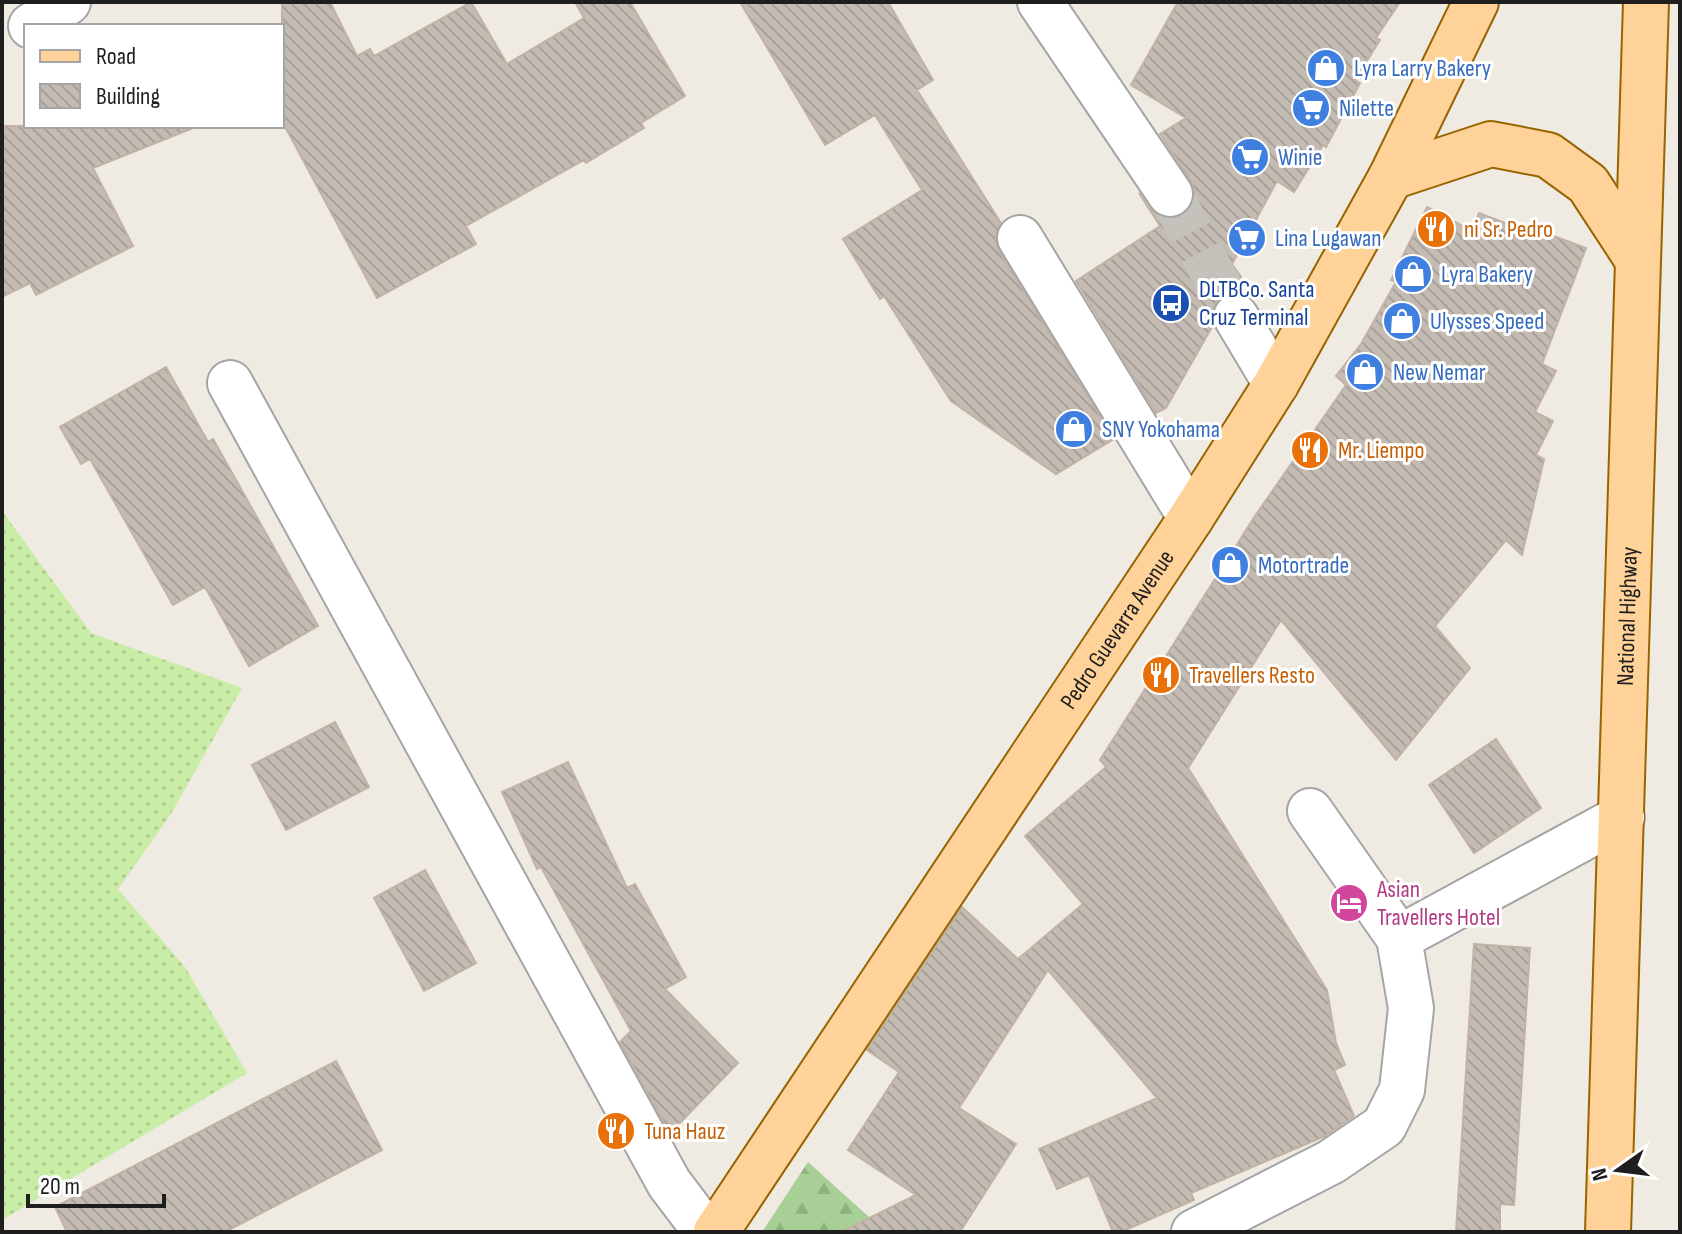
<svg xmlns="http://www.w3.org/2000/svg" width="1682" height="1234" viewBox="0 0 1682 1234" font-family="'Sofia Sans Condensed',sans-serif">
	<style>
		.grass { fill: url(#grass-dots) }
		.forest { fill: url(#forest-firs) }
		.building { fill: url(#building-back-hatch); stroke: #c2b1a5; stroke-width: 2 }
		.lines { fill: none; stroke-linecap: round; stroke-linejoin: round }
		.minor-tunnel { stroke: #c5c2bc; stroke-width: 44; stroke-dasharray: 44 22; stroke-linecap: butt }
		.minor-casing { stroke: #a5a5a5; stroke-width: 48 }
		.major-casing { stroke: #986400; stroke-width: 48 }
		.minor { stroke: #fff; stroke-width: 44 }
		.major { stroke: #ffd299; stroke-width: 44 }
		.labels { text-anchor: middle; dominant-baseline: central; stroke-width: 6; stroke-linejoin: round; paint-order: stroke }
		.shop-label { font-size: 24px; fill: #366cbe; stroke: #fff; text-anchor: start }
		.food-label { font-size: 24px; fill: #c56008; stroke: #fff; text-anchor: start }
		.transit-label { font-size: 24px; fill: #164399; stroke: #fff; text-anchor: start }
		.street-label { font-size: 24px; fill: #1e1e1e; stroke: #fff }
		.hotel-label { font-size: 24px; fill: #b23c85; stroke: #fff; text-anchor: start }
	</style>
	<defs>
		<pattern id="grass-dots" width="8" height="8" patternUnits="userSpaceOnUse" patternTransform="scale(2)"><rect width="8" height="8" fill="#c9eca7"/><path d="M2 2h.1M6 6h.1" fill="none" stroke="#acca8f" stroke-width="1.8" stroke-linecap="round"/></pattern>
		<pattern id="forest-firs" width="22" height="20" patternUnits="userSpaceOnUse" patternTransform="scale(2)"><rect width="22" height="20" fill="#a8d096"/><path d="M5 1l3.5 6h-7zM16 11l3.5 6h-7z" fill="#90b281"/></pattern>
		<pattern id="building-back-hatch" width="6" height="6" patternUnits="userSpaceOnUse" patternTransform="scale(2)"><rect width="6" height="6" fill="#c4bbb3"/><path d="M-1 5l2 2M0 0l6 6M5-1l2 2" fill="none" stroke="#a8a09a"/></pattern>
	</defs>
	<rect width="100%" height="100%" fill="#efebe3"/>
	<path class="grass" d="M2,511L91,633L242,688L171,814L118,889L185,967L247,1073L2,1220Z"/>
	<path class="forest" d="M808,1162L879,1226L882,1232H762Z"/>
	<path class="building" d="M282,2H330L357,56L370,49L374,56L471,2L507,64L584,18L575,2H630L685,96L641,123L644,128L586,163L584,160L466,226L476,244L377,298L282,121Z
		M740,2H888L933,80L917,90L1001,223L995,238L999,251L1114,439L1056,474L951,401L884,296L880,299L843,239L922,190L875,115L825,145Z
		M1178,2H1400L1376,38L1380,40L1355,80L1360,83L1326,147L1323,145L1294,192L1277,181L1232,264L1241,277L1231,293L1223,296L1215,304L1211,317L1213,325L1166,408L1156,413L1076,281L1160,226L1139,193L1149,208L1160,217L1173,219L1183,215L1193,204L1195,191L1191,181L1160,134L1186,118L1131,85Z
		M2,126H193V128L93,168L133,246L36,295L30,283L2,297Z
		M1427,207L1472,231L1479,213L1536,235L1538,230L1586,248L1542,364L1556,371L1535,412L1553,421L1536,455L1544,459L1522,555L1506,540L1435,626L1470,668L1396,760L1281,620L1188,768L1327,990L1336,1043L1345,1065L1334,1070L1354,1116L1325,1136L1191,1193L1194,1200L1121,1232H1113L1089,1175L1057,1189L1039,1149L1157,1098L1048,970L959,1108L1016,1144L960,1232H841L916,1195L848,1150L899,1072L867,1050L962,907L1018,959L1083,904L1025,836L1106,767L1100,760L1255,516L1346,385L1336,376L1361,344L1396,282L1391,280Z
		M166,367L208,442L213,439L318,626L249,666L205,587L173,605L90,459L81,464L60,427Z
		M335,722L369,787L286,830L252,765Z
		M1496,739L1541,808L1474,853L1429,785Z
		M568,762L627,888L635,884L686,977L665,989L738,1063L670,1133L620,1042L631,1031L541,867L537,869L502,792Z
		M425,870L476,963L424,991L374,898Z
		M1474,944L1530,948L1514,1205L1500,1204V1232H1456Z
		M336,1061L382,1150L225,1232H67L55,1207Z"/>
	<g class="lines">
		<path class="minor-tunnel" d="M1170,194L1236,317"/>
		<defs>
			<path id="minor" d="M1040,2L1170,194
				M31,26L68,2
				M1020,238L1191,518
				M1236,317L1276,384
				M230,383L669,1183L706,1232
				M1399,938L1622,817
				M1194,1232L1331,1162L1384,1126L1402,1090L1411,1008L1399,938L1310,811"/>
			<g id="major">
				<path d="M1391,177L1491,144L1548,155L1588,184L1637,259"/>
				<path id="s1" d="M716,1232L1191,518L1276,384L1391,177L1476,2"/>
				<path id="s2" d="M1608,1232L1646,2"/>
			</g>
		</defs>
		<use href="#minor" class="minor-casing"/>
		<use href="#major" class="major-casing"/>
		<use href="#minor" class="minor"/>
		<use href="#major" class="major"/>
	</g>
	<defs>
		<symbol id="shop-disc" viewBox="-11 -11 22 22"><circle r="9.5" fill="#3f7fe0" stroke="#fff"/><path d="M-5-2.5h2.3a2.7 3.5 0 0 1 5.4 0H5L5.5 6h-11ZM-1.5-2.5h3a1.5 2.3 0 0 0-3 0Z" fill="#fff"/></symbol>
		<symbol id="supermarket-disc" viewBox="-11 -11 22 22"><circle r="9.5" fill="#3f7fe0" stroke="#fff"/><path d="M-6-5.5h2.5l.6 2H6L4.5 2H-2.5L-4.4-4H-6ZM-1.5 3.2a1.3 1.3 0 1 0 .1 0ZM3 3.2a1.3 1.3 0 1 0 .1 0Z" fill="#fff"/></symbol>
		<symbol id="restaurant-disc" viewBox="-11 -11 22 22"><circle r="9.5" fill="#e8710a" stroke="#fff"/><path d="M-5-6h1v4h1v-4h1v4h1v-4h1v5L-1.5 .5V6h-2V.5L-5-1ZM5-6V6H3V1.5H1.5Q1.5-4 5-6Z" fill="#fff"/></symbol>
		<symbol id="bus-disc" viewBox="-11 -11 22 22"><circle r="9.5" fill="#1a4fb4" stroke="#fff"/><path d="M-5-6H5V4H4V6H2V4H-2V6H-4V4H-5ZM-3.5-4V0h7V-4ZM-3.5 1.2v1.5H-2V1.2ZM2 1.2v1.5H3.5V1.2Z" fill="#fff"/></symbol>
		<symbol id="hotel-disc" viewBox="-11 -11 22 22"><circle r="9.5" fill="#d1479c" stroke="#fff"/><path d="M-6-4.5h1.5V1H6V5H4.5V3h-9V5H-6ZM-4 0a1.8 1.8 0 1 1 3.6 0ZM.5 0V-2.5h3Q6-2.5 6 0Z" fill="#fff"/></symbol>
	</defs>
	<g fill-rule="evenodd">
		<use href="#shop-disc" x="1304" y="46" width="44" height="44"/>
		<use href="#supermarket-disc" x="1289" y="86" width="44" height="44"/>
		<use href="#supermarket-disc" x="1228" y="135" width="44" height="44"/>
		<use href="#restaurant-disc" x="1414" y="207" width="44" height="44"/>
		<use href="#supermarket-disc" x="1225" y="216" width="44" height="44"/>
		<use href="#shop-disc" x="1391" y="252" width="44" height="44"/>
		<use href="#bus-disc" x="1149" y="281" width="44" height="44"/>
		<use href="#shop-disc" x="1380" y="299" width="44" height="44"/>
		<use href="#shop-disc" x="1343" y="350" width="44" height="44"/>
		<use href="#shop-disc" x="1052" y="407" width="44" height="44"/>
		<use href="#restaurant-disc" x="1288" y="428" width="44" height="44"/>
		<use href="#shop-disc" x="1208" y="543" width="44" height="44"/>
		<use href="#restaurant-disc" x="1139" y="653" width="44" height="44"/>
		<use href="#hotel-disc" x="1327" y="881" width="44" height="44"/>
		<use href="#restaurant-disc" x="594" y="1109" width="44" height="44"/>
	</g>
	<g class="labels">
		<g class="shop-label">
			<text x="1354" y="68">Lyra Larry Bakery</text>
			<text x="1339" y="108">Nilette</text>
			<text x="1278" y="157">Winie</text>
			<text x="1275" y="238">Lina Lugawan</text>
			<text x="1441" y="274">Lyra Bakery</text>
			<text x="1430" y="321">Ulysses Speed</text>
			<text x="1393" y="372">New Nemar</text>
			<text x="1102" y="429">SNY Yokohama</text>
			<text x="1258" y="565">Motortrade</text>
		</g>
		<g class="food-label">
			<text x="1464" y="229">ni Sr. Pedro</text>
			<text x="1338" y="450">Mr. Liempo</text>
			<text x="1189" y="675">Travellers Resto</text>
			<text x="644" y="1131">Tuna Hauz</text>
		</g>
		<g class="transit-label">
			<text x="1199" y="289">DLTBCo. Santa<tspan x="1199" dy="28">Cruz Terminal</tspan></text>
		</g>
		<g class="street-label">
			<text stroke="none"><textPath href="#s2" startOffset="616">National Highway</textPath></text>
			<text stroke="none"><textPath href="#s1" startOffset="724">Pedro Guevarra Avenue</textPath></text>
		</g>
		<g class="hotel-label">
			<text x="1377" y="889">Asian<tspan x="1377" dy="28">Travellers Hotel</tspan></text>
		</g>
	</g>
	<rect width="1682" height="1234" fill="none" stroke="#1e1e1e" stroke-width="8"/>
	<rect x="24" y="24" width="260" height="104" fill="#ffffff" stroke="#a5a5a5" stroke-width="2"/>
	<rect x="40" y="50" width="40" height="12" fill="#ffd299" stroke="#a5a5a5" stroke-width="2"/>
	<text x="96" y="64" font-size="24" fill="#1e1e1e">Road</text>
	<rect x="40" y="84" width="40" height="24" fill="url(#building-back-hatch)" stroke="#a5a5a5" stroke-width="2"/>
	<text x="96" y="104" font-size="24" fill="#1e1e1e">Building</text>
	<g transform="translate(1618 1170) rotate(256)" stroke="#ffffff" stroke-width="6" paint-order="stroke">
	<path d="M0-6L14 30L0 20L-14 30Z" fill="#1e1e1e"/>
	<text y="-12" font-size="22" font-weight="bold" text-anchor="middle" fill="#1e1e1e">N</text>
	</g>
	<path d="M28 1194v12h136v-12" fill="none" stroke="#1e1e1e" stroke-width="4"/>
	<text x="40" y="1194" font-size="24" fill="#1e1e1e" stroke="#ffffff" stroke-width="6" paint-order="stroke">20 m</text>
</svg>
